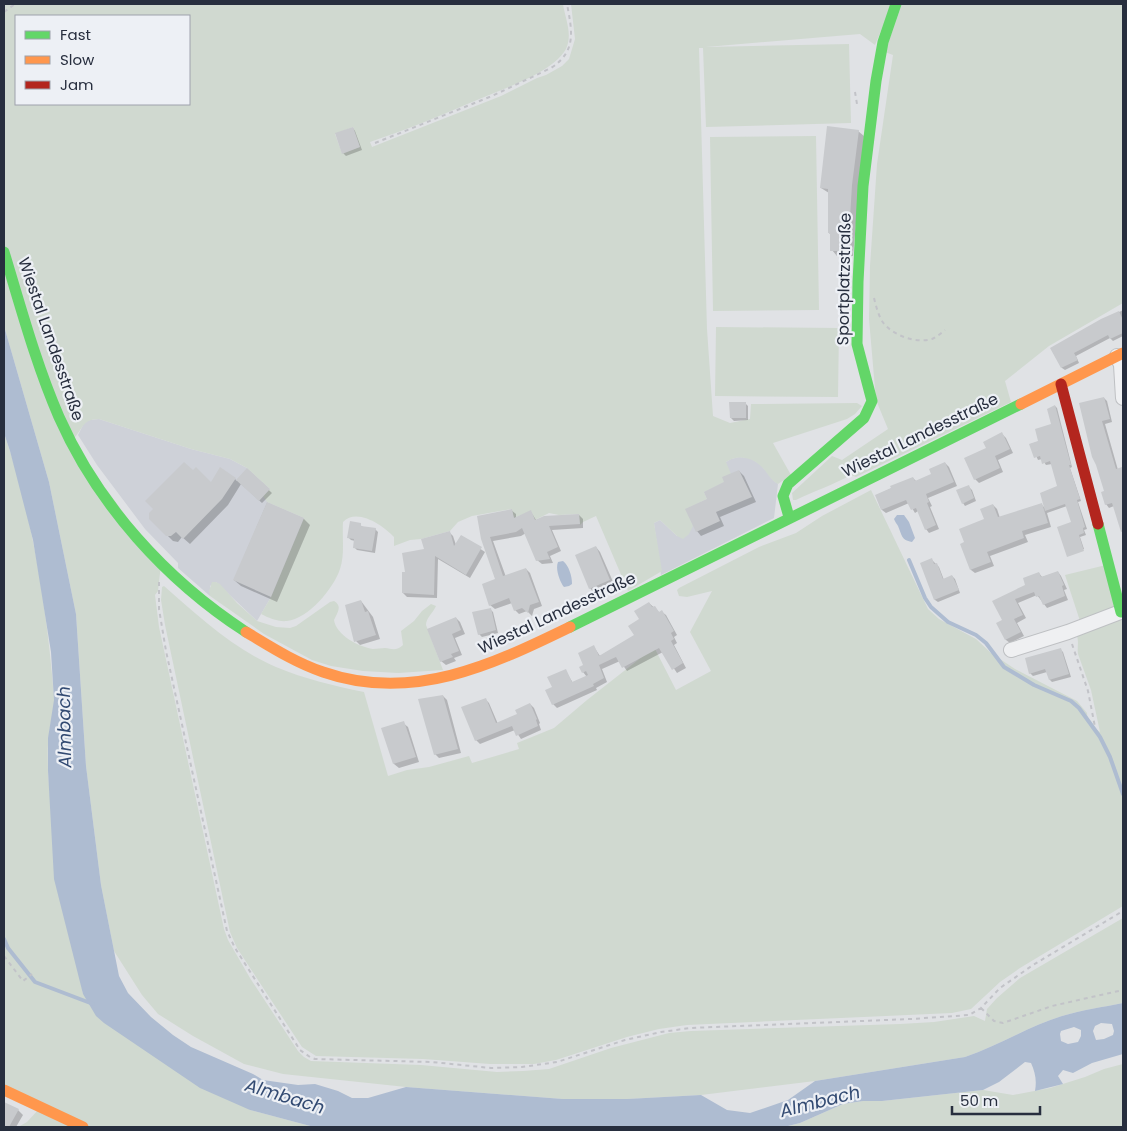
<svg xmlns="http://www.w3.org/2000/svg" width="1127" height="1131" viewBox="0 0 1127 1131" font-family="Poppins,sans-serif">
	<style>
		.built { fill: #ced1d8 }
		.green { fill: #d0d9d0; fill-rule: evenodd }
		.water { fill: #aebcd1; fill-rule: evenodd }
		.shadow { fill: #0003 }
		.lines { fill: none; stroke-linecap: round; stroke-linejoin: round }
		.stream { stroke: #aebcd1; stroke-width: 4 }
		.building { fill: #c8cacd }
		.street-casing { stroke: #bec0c3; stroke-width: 16 }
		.path { stroke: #c2c3c8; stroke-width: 2; stroke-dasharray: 4 4; stroke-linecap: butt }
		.street { stroke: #eff0f2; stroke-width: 14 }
		.fast { stroke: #63d668; stroke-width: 11 }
		.slow { stroke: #ff974d; stroke-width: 11 }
		.jam { stroke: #b3261e; stroke-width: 11 }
		.labels { text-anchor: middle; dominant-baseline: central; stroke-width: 4.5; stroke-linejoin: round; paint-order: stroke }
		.street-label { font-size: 16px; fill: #272e3e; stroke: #edf0f5 }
		.water-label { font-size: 18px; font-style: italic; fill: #324a72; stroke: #edf0f5 }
	</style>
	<rect width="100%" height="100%" fill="#e0e2e5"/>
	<path class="built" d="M99,419L191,449L230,459L247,468L270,489L267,502L304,518L271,597L257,621L216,582L210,586V596L178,568V563L145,529L97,465L78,435L84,423L89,420Z
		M739,457L750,458L761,465L774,481L778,484L774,518L661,575L654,523L660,520L677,536L685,509L707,499L704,492L726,462L731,459Z"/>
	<path class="green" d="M4,4H563C565,18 573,34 566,49C561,58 550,66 540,72C521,83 498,91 477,100C442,115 406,130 370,142L372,147L501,96L537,78L546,75L562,66L569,59L575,39L571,4H892L875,45L860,34L706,47L849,44L851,123L706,127L703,48H699L707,329L713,416L730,423L750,419L751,404L857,403L862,406L855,414L847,419L773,443L791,475L778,484C771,481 767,472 762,467C752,457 738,454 726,462L731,474L724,482L704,492L707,499L686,509L693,526L689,534L683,539L677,536L660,520L654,523L662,571L628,591L596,516L583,522L580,525L579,514L559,515L549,513L535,520L531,511L514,518L511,509L472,516L458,522L450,531L421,539L410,540L394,546V537C384,526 357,507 343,522C342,538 345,554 340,569C334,588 308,619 287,621C278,622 269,618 261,614L271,597L304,518L267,502L263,496L270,489L247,468L230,459L191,449L99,419C81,419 83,431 71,441L161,564L158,591L155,595L159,627L224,929L228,940L250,978L298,1051L304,1057L311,1061L421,1065L497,1072L523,1071L549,1069L611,1048L669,1033L691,1031L900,1024L934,1022L974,1016L985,1021L987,1009L997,998L1020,978L1123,918V1003C1103,1007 1082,1010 1062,1016C1029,1026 998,1046 965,1057L815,1081L701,1095L627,1099H563L406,1087L283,1074L244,1064L193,1036L158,1014L142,995L114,951L101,885L86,766L76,614L49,482L4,326ZM16,16H189V104H16ZM353,127L360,147L342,153L335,134Z
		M902,4H1123V303L1049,346L1005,381L1011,402L856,477L851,475C833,485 814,491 796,500H793L792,493L832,456L842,460L888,429L876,400L869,319L870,266L877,164L893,55L885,52Z
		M816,136L819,310L713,311L710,137Z
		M716,327L839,328L838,397L715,396Z
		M4,433C33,516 47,610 54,697C55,709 50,723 49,735C47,747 48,760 48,773C53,847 70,920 83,994L250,1110L314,1127H18L27,1122L38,1110L4,1090Z
		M871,490L928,609L939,619L976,639L991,653L1015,669L1077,701L1087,713L1088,724L1100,732L1091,690L1078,654C1077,647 1079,643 1077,636L1083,631L1123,615V906L1020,968L1000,982L971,1009L952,1013L687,1025L659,1029L627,1037L556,1060L534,1064H490L423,1059L316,1056L302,1047L237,948L230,932L165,625L161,600L162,587L164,586C197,615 235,650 276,667C305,679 334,686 364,692L388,776L407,770L429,767L469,756L472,763L519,749L517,743L554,728L587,700L647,653L655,649L676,690L711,671L690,632L712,591L687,597L679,596L677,590L679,588L759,547L796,533L822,516Z
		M1106,565L1116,607L1080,621L1065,575Z
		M212,582H216L220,584L237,603L257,621L276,627L290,628L296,626L330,602L334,601C343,606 337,613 334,620C336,635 359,647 373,649C377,649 381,648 385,648C392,649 397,651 403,645L401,631L414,621L422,611L431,604L436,606C433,613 426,618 426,625L443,670L398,673L363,671L331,666L312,660L264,634L210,596L209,591Z
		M1123,1064V1127H784L800,1123L843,1104L863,1101H882L983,1090L1013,1095L1050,1088L1085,1077L1104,1069Z"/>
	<path class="water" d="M4,326L49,482L76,614L86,766L101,885L119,976L128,993L151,1017L173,1035L191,1047L253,1074L263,1080L298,1085L315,1084L338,1091L352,1098H368L406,1087L563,1099H627L701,1095L727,1110L750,1113L788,1100L815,1081L965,1057C998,1046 1029,1026 1062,1016C1082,1010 1103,1007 1123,1003V1054L1092,1063L1073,1073L1063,1070L1058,1076L1063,1084L1035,1091C1037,1080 1035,1072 1031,1063L1025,1062L999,1082L983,1090L882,1101H863L843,1104L800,1123L784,1127H314L250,1110L200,1088L104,1023L96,1016L83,994L54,879L48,771V738L54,700L51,652L33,540L10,451L4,433ZM1101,1023L1112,1024L1114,1031L1113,1035L1104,1039L1096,1040L1093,1031L1095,1026ZM1074,1027L1081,1030V1036L1078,1042L1068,1044L1061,1041L1060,1034L1061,1031Z
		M897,515H904L909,522L915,538L912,542C901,540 902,535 898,526C897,524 895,522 894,519Z
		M563,561C569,566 572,576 572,584L569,586L564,587C560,582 555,569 558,562Z"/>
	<path class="shadow" d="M353,128L355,131L362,150L346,156L343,153Z
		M858,131L864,136L853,256H837L832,250L831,235L829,233V193L821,188Z
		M1123,310V336L1113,341L1110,338L1076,356L1079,363L1065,370L1062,368L1052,348Z
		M1104,398L1107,401L1112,422L1105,424L1118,470L1121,469L1123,471V535L1114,506L1109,508L1106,504V492L1094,456Z
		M745,403L748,406V420L734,421L731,418Z
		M1055,406L1057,408L1072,467L1070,468L1081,501L1078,502L1087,529L1084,530L1086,535L1080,537L1084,549L1069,553L1073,523L1067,506L1047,513L1051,527L1025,535L1028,542L990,556L994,566L975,573L971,570L966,543L986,520L993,505L997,509L1000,518L1041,504L1046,509L1058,487L1052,464L1046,465L1042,459L1038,460L1031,444L1040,441L1053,425Z
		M1002,434L1006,438L1013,453L998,460L1003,472L979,483L975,479L988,449Z
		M945,463L949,467L957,486L928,498L932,506L930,507L939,529L929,533L926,529L918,511L915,513L909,503L886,513L882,510L877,495L913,478L917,482L933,475Z
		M247,470L272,493L262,503L241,484L228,505L190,544L182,537L178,542L173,541L167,535L211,484L235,479L237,481Z
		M739,471L744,476L756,502L720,517L724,526L701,536L697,531L709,500Z
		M969,487L972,490L976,501L965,506L963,503Z
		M267,503L304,519L310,525L277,602L241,586L234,580Z
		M511,510L516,514V518L531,512L536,520L579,515L583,519V528L552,530L561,551L550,556L553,563L542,564L537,560L526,533L521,536L493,541L506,577L526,569L530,573L542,606L534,609L532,616L527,611L519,614L515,610L512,603L495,609L490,605L496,580L482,539Z
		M360,525L363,527L375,529L378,532L375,553L357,550L354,547L355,541L351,540L348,537Z
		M449,532L453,536L456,545L461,536L485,552L470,578L438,559L437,598L407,597L403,593L407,573L425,550Z
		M596,547L600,552L614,584L594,593L590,588Z
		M932,560L939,567L944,580L952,576L955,579L960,593L938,602L935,600L922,564Z
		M1058,572L1061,576L1067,589L1064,590L1068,600L1047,608L1037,595L1018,603L1026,618L1017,623L1024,636L1010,643L1006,640L998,623L1004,620L994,602L1027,585L1039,573L1042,577Z
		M361,601L373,617L380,639L360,645L356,641Z
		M649,603L660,613L662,612L666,615L677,635L674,637L677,643L674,645L686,668L677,673L663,652L627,671L620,661L602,669L607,682L596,688L597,690L557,708L553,704V687L565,670L573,683L587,677L583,672L594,647L600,656L635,636L640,620Z
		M490,609L493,612L498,633L482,637L479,634Z
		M456,618L460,622L465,634L455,638L462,655L454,658L456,661L446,665L441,661Z
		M1060,649L1063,652L1071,677L1052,682L1050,680L1047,672L1033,676L1030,673Z
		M443,696L447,700L461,753L439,758L435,754Z
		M485,699L489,703L498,724L519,715L530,704L534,708L540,723L539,724L541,730L521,739L515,730L480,744L476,740Z
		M403,723L408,727L419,762L399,768L394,764L383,729Z
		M4,1104L18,1110L23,1115L16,1127H11L4,1123Z"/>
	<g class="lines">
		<path class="stream" d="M909,560L925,598L931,607L948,622L976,635L986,643L1004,667L1034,685L1071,701L1079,708L1100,737L1110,757L1123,794
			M4,939L8,948L35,982L93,1004"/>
	</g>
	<path class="building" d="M827,126L859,130L852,185L848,251H830V233H828V189L820,188Z
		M353,127L360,147L342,154L335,133Z
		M1119,311L1123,320V333L1110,339L1108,335L1074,353L1078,360L1061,368L1050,348L1101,319Z
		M1104,397L1110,419L1102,421L1116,469L1122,467L1123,472V531L1121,532L1112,503L1105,505L1101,492L1104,491L1096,465L1092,457L1079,403Z
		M729,402H746V418H730Z
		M1055,405L1071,465H1069L1080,499L1077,500L1085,527L1083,528L1084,533L1079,535L1084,551L1067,557L1057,527L1071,522L1065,504L1045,511L1040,493L1057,486L1050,461L1042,464L1040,456L1034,458L1029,444L1038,441L1035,429L1051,424L1047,409Z
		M1002,432L1010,449L995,456L1000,468L974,480L964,458L986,448L983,442Z
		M184,462L193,470L196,467L211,482L220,467L236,478L222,499L183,539L176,532L171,536H166L149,519V513L153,509L145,501Z
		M945,462L954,482L926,494L929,502L927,503L936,525L925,530L916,508L911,510L906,500L881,510L875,495L891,488L890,486L913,477L915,481L931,474L929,469Z
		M247,468L270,489L259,501L236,480Z
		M739,470L752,497L716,512L720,521L696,532L685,509L707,499L704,492L724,482L722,477Z
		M969,485L974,498L962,504L956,490Z
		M267,502L304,518L271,597L233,580Z
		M1042,503L1048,523L1022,531L1024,538L987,552L991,562L970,570L960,544L964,542L959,529L984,519L980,509L993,504L998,517Z
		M512,509L514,518L531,510L535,520L544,516L579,514L580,524L549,526L558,547L547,552L550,559L536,561L522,528L516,532L490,537L503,576L526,568L539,602L530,605L528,613L522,608L514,611L509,598L489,606L482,584L495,579L481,539L477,516Z
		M350,521L361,523V526L376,528L372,551L353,548L354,539L347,538Z
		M450,531L454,546L461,535L482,547L466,575L435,556L434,595L402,593V572H405L402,553L424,549L421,539Z
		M596,546L610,580L589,589L575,555Z
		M932,558L934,564L937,563L943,579L952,575L959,590L934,600L920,563Z
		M1058,571L1064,585L1062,586L1065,596L1043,605L1039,596L1036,597L1034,592L1015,599L1023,615L1014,619L1021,632L1005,640L996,623L1002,620L992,601L1025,585L1023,578L1039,572L1041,577Z
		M361,600L365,612L368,611L376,635L354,642L345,605Z
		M649,602L652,607L655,606L659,612L662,610L674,631L671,633L674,639L671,641L683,663L672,670L659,648L622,668L616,657L599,665L604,678L593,684L594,686L552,705L545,690L552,687L547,677L566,669L572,682L588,675L586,671L582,673L579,667L583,665L578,653L594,645L599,656L634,635L628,626L639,619L634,611Z
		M491,608L496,630L478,635L472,612Z
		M456,617L461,630L452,634L459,651L451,654L453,657L440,662L427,629Z
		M1061,648L1069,674L1049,680L1045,669L1029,674L1025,658Z
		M443,695L458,749L434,755L418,699Z
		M486,698L496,723L517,714L515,710L530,703L537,719L536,720L538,726L516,736L512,726L475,741L461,707Z
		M404,721L416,757L393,764L381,728Z
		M4,1102L19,1109L9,1127H4Z"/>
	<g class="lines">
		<defs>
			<path id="street" d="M1117,356L1121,365L1123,398
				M1011,650L1068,632L1123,611"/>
		</defs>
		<use href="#street" class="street-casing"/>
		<path class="path" d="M4,12L15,4
			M855,92L857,104
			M375,143L492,96L551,68C577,51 572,31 567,4
			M874,298C876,306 878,314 882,321C891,335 916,344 932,339C937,337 941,333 945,330
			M159,582V609L166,651L227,931L235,948L300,1050L310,1057L315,1059L432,1062L491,1068L522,1067L557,1062L625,1040L661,1032L690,1028L911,1019L969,1015L981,1008L1000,988L1033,965L1123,911
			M1072,644L1088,691L1095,727
			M4,956L23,981L32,974
			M981,1008L994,1021L1003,1023L1052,1006L1123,990"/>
		<use href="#street" class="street"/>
		<path class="fast" d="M4,252C21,308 36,364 59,417C98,505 166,580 246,632
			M789,517L783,496L788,484L864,418L872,401L857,344L858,282L863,186L876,81L883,42L896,4
			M1098,524L1121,612
			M570,627L1021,404"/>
		<path class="slow" d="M1021,404L1123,353
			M246,632C271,647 296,663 323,672C412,703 492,665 570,627
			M4,1090L83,1127"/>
		<path class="jam" d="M1061,384L1098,524"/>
	</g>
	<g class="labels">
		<g class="street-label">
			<text transform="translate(844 279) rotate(-89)">Sportplatzstraße</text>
			<text transform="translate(51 339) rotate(71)">Wiestal Landesstraße</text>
			<text transform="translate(920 435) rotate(-26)">Wiestal Landesstraße</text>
			<text transform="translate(557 613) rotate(-25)">Wiestal Landesstraße</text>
		</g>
		<g class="water-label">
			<text transform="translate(64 727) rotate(-91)">Almbach</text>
			<text transform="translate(285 1096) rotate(17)">Almbach</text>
			<text transform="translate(820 1101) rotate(-14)">Almbach</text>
		</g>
	</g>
	<rect width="1127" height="1131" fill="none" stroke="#272e3e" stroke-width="10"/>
	<rect x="15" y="15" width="175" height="90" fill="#edf0f5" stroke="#9ea2ac"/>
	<rect x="25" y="31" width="25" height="8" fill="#63d668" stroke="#9ea2ac"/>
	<text x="60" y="40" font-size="15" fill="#272e3e">Fast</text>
	<rect x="25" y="56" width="25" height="8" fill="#ff974d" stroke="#9ea2ac"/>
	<text x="60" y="65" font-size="15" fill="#272e3e">Slow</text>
	<rect x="25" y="81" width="25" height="8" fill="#b3261e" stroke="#9ea2ac"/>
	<text x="60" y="90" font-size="15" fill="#272e3e">Jam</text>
	<path d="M952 1106v8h88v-8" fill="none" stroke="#272e3e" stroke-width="2.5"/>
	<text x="960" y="1106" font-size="15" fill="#272e3e" stroke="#edf0f5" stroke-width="4" paint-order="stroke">50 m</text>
</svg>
